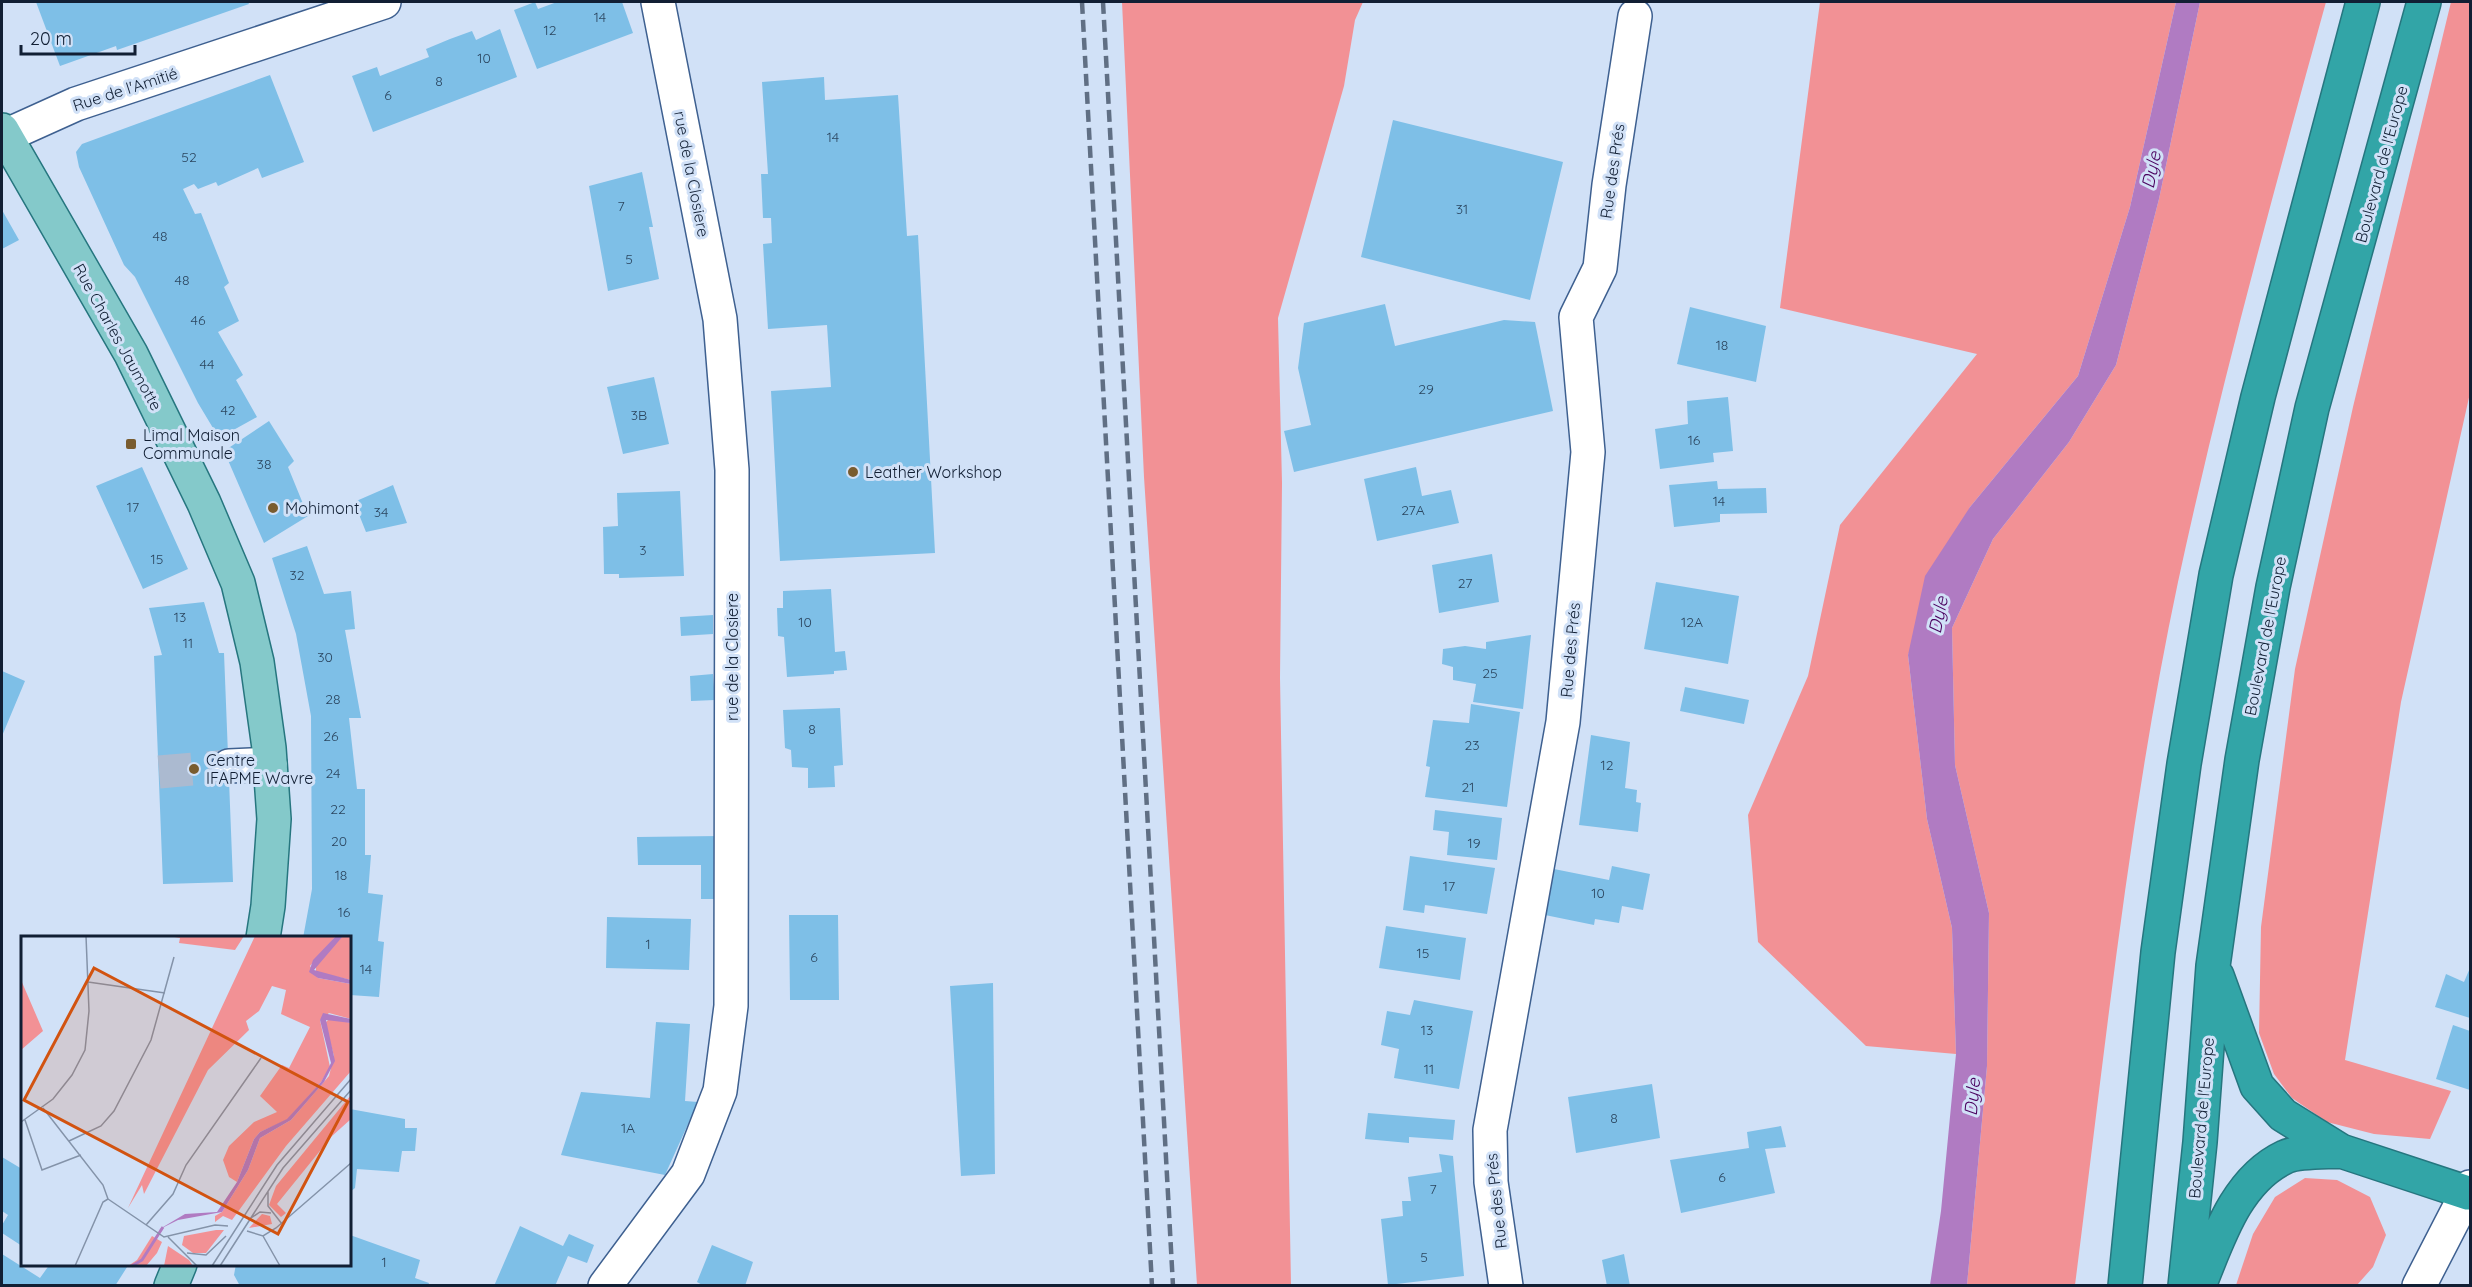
<svg xmlns="http://www.w3.org/2000/svg" width="2472" height="1287" viewBox="0 0 2472 1287" font-family="Quicksand,sans-serif">
	<style>
		.green { fill: #f29195 }
		.water { fill: #b07bc2 }
		.building { fill: #7ebfe7 }
		.lines { fill: none; stroke-linecap: round; stroke-linejoin: round }
		.minor-tunnel { stroke: #abbad0; stroke-width: 33; stroke-dasharray: 33 16; stroke-linecap: butt }
		.minor-casing { stroke: #3e6090; stroke-width: 36 }
		.major-casing { stroke: #26767f; stroke-width: 36 }
		.highway-casing { stroke: #26767f; stroke-width: 36 }
		.minor { stroke: #fff; stroke-width: 33 }
		.major { stroke: #84c9ca; stroke-width: 33 }
		.highway { stroke: #32a5a7; stroke-width: 33 }
		.rail { stroke: #606f84; stroke-width: 4.5; stroke-dasharray: 12 6; stroke-linecap: butt }
		.poi-dot { fill: #795c2f; stroke: #d1e1f7; stroke-width: 2 }
		.labels { text-anchor: middle; dominant-baseline: central; stroke-width: 6; stroke-linejoin: round; paint-order: stroke }
		.number-label { font-size: 14px; fill: #2c4761 }
		.street-label { font-size: 16px; fill: #111f34; stroke: #d1e1f7 }
		.poi-label { font-size: 16px; fill: #111f34; stroke: #d1e1f7; text-anchor: start }
		.water-label { font-size: 18px; font-style: italic; fill: #4a005e; stroke: #d1e1f7 }
		.inset-river { fill: none; stroke: #b07bc2; stroke-width: 3 }
		.inset-road { fill: none; stroke: #8493a9; stroke-width: 1.5 }
		.view { fill: #d25310; fill-opacity: 0.15; stroke: #d25310; stroke-width: 3 }
		.inset-edge { fill: none; stroke: #111f34; stroke-width: 3 }
	</style>
	<rect width="100%" height="100%" fill="#d1e1f7"/>
	<path class="green" d="M1122,2H1363L1355,20L1344,86L1278,318L1282,483L1280,678L1291,1285H1197L1144,477Z
		M1820,2H2176L2130,207L2078,376L1970,507L1908,655L1927,819L1952,928L1956,1054L1866,1046L1758,942L1748,815L1808,676L1840,525L1977,354L1780,308Z
		M2200,2H2326C2273,194 2220,387 2178,582C2129,814 2105,1050 2075,1285H1967L1987,1066L1989,913L1955,765L1952,628L1993,539L2069,442L2116,365L2159,199Z
		M2451,2H2470V393L2401,702L2345,1060L2451,1091L2430,1139L2374,1134L2327,1122L2292,1098L2274,1074L2259,1033L2261,927L2295,669L2353,407Z
		M2305,1178L2337,1180L2370,1197L2386,1235L2373,1267L2357,1285H2236L2253,1234L2275,1197Z"/>
	<path class="water" d="M2176,2H2200L2159,199L2116,365L2069,442L1993,539L1952,628L1955,765L1989,913L1987,1066L1967,1285H1930L1941,1211L1956,1054L1952,928L1927,819L1908,655L1925,576L1970,507L2078,376L2130,207Z"/>
	<path class="building" d="M36,2H248L249,4L117,50L116,46L60,66Z
		M535,2L538,9L557,2H622L633,33L537,69L514,10Z
		M500,29L517,77L373,132L352,76L377,67L380,76L429,57L426,49L450,39L472,31L476,40Z
		M270,75L304,162L262,178L258,168L218,186L216,182L198,189L194,184L183,189L195,214L201,213L229,283L224,287L239,321L218,332L243,375L236,380L257,417L219,438L198,403L135,277L124,265L79,167L76,152L82,144Z
		M824,77L825,100L898,95L907,236L918,235L935,553L780,561L771,391L831,387L827,325L768,329L763,244L772,243L771,218H763L761,174H768L762,82Z
		M1393,120L1563,162L1530,300L1361,257Z
		M642,172L653,227H649L659,279L608,291L589,186Z
		M2,210L19,240L2,249Z
		M1385,304L1395,346L1504,320L1535,322L1553,411L1294,472L1284,431L1311,425L1298,368L1304,323Z
		M1690,307L1766,326L1756,382L1677,364Z
		M654,377L669,444L623,454L607,387Z
		M1728,397L1733,451L1713,453L1714,462L1660,469L1655,429L1688,424L1687,401Z
		M269,421L294,461L288,467L308,516L264,543L224,451Z
		M142,467L188,569L143,589L96,486Z
		M1416,467L1422,496L1451,490L1459,523L1377,541L1364,479Z
		M1717,481L1718,489L1766,488L1767,513L1720,514V522L1674,527L1669,485Z
		M393,485L407,523L366,532L354,502Z
		M680,491L684,576L619,578V574H604L603,527L618,526L617,493Z
		M307,546L324,594L351,591L355,629L345,630L361,718H349L357,789H365V855H371L368,893L383,895L378,941L384,942L379,997L350,995V938H303L312,889L311,716L296,634L272,558Z
		M1492,554L1499,602L1439,613L1432,565Z
		M1656,582L1739,596L1728,664L1644,649Z
		M831,589L835,652L845,651L847,670L834,671V674L787,677L784,637L778,636L777,608H783V591Z
		M204,602L219,653H224L233,882L163,884L154,656L162,655L149,608Z
		M713,615V634L681,636L680,617Z
		M1531,635L1523,709L1473,702L1476,684L1453,680V667L1442,664L1443,649L1465,646L1486,649V642Z
		M2,671L25,681L2,736Z
		M713,674L715,700L691,701L690,676Z
		M1685,687L1749,700L1744,724L1680,711Z
		M1471,704L1520,712L1507,807L1425,797L1430,767L1426,766L1433,720L1469,723Z
		M840,708L843,765L834,766L835,787L808,788V768L792,767L791,750L785,748L783,710Z
		M1591,735L1630,742L1625,788L1637,790L1636,802L1641,803L1638,832L1579,825Z
		M1435,810L1502,818L1497,860L1447,855L1449,832L1433,830Z
		M720,836L721,899H701V865H638L637,837Z
		M1410,856L1495,868L1487,914L1425,905L1424,913L1403,910Z
		M1612,866L1650,874L1643,910L1622,906L1619,923L1595,919L1594,925L1545,915L1554,869L1609,880Z
		M789,915H838L839,1000H790Z
		M607,917L691,919L689,970L606,968Z
		M1386,926L1466,938L1460,980L1379,968Z
		M2470,968V1018L2435,1007L2446,974L2464,982Z
		M993,983L995,1174L961,1176L950,986Z
		M1414,1000L1473,1011L1459,1089L1394,1078L1399,1049L1381,1045L1387,1011L1410,1015Z
		M656,1022L690,1024L685,1101L698,1102L665,1175L561,1155L581,1092L650,1098Z
		M2453,1025L2470,1031V1090L2436,1079Z
		M1652,1084L1660,1138L1576,1153L1568,1097Z
		M350,1109L405,1119V1128H417L415,1151H402L399,1172L357,1169L355,1188L350,1192Z
		M1368,1113L1455,1120L1453,1140L1409,1137V1143L1365,1139Z
		M1781,1126L1786,1147L1765,1149L1775,1193L1681,1213L1670,1160L1749,1148L1747,1132Z
		M1439,1154L1453,1156L1464,1276L1388,1285L1381,1219L1403,1216L1402,1201H1411L1408,1177L1442,1172Z
		M2,1157L22,1169V1246L2,1233V1225L8,1215L2,1211Z
		M520,1226L563,1246L569,1234L594,1245L587,1263L568,1256L555,1286H494Z
		M350,1235L420,1260L415,1278L429,1283L428,1286H240L234,1275L236,1264H350Z
		M712,1245L753,1262L745,1286H704L697,1282Z
		M2,1254L40,1278L50,1264H129L115,1286H2Z
		M1624,1254L1630,1286H1607L1602,1260Z"/>
	<g class="lines">
		<path class="minor-tunnel" d="M159,772L229,766"/>
		<defs>
			<path id="minor" d="M5,136L76,104L384,2
				M229,766L270,764
				M605,1286L688,1174L720,1091L731,1006L732,470L720,319L658,2
				M1506,1286L1491,1182L1490,1130L1563,722L1588,452L1576,317L1600,268L1609,185L1635,16
				M2419,1286L2470,1187"/>
			<path id="major" d="M2,130L131,354L204,503L238,583L257,662L269,748L274,819L268,906L263,938
				M171,1286L180,1264"/>
			<path id="highway" d="M2217,976L2257,1086L2283,1115L2341,1151L2468,1193
				M2125,1286L2158,952L2184,764L2216,575L2258,397L2363,2
				M2185,1286L2200,1142L2213,966L2242,760L2273,587L2312,408L2424,2
				M2199,1286C2218,1239 2236,1180 2285,1157C2297,1151 2326,1152 2341,1151"/>
		</defs>
		<use href="#minor" class="minor-casing"/>
		<use href="#major" class="major-casing"/>
		<use href="#highway" class="highway-casing"/>
		<use href="#minor" class="minor"/>
		<use href="#major" class="major"/>
		<use href="#highway" class="highway"/>
		<path class="rail" d="M1082,2L1152,1286
			M1103,2L1173,1286"/>
	</g>
	<g class="poi-dot">
		<rect x="125" y="438" width="12" height="12" rx="3"/>
		<circle cx="853" cy="472" r="6"/>
		<circle cx="273" cy="508" r="6"/>
		<circle cx="194" cy="769" r="6"/>
	</g>
	<g class="labels">
		<g class="number-label">
			<text x="600" y="17">14</text>
			<text x="550" y="30">12</text>
			<text x="484" y="58">10</text>
			<text x="439" y="81">8</text>
			<text x="388" y="95">6</text>
			<text x="833" y="137">14</text>
			<text x="189" y="157">52</text>
			<text x="621" y="206">7</text>
			<text x="1462" y="209">31</text>
			<text x="160" y="236">48</text>
			<text x="629" y="259">5</text>
			<text x="182" y="280">48</text>
			<text x="198" y="320">46</text>
			<text x="1722" y="345">18</text>
			<text x="207" y="364">44</text>
			<text x="1426" y="389">29</text>
			<text x="228" y="410">42</text>
			<text x="639" y="415">3B</text>
			<text x="1694" y="440">16</text>
			<text x="264" y="464">38</text>
			<text x="1719" y="501">14</text>
			<text x="133" y="507">17</text>
			<text x="1413" y="510">27A</text>
			<text x="381" y="512">34</text>
			<text x="643" y="550">3</text>
			<text x="157" y="559">15</text>
			<text x="297" y="575">32</text>
			<text x="1465" y="583">27</text>
			<text x="180" y="617">13</text>
			<text x="805" y="622">10</text>
			<text x="1692" y="622">12A</text>
			<text x="188" y="643">11</text>
			<text x="325" y="657">30</text>
			<text x="1490" y="673">25</text>
			<text x="333" y="699">28</text>
			<text x="812" y="729">8</text>
			<text x="331" y="736">26</text>
			<text x="1472" y="745">23</text>
			<text x="1607" y="765">12</text>
			<text x="333" y="773">24</text>
			<text x="1468" y="787">21</text>
			<text x="338" y="809">22</text>
			<text x="339" y="841">20</text>
			<text x="1474" y="843">19</text>
			<text x="341" y="875">18</text>
			<text x="1449" y="886">17</text>
			<text x="1598" y="893">10</text>
			<text x="344" y="912">16</text>
			<text x="648" y="944">1</text>
			<text x="1423" y="953">15</text>
			<text x="814" y="957">6</text>
			<text x="366" y="969">14</text>
			<text x="1427" y="1030">13</text>
			<text x="1429" y="1069">11</text>
			<text x="1614" y="1118">8</text>
			<text x="628" y="1128">1A</text>
			<text x="1722" y="1177">6</text>
			<text x="1433" y="1189">7</text>
			<text x="1424" y="1257">5</text>
			<text x="384" y="1262">1</text>
		</g>
		<g class="street-label">
			<text transform="translate(125 89) rotate(-18)">Rue de l'Amitié</text>
			<text transform="translate(2381 164) rotate(-75)">Boulevard de l'Europe</text>
			<text transform="translate(1612 171) rotate(-82)">Rue des Prés</text>
			<text transform="translate(692 174) rotate(79)">rue de la Closiere</text>
			<text transform="translate(118 337) rotate(61)">Rue Charles Jaumotte</text>
			<text transform="translate(2265 636) rotate(-79)">Boulevard de l'Europe</text>
			<text transform="translate(1570 650) rotate(-85)">Rue des Prés</text>
			<text transform="translate(732 657) rotate(-90)">rue de la Closiere</text>
			<text transform="translate(2201 1118) rotate(-85)">Boulevard de l'Europe</text>
			<text transform="translate(1496 1201) rotate(-96)">Rue des Prés</text>
		</g>
		<g class="poi-label">
			<text x="143" y="435">Limal Maison<tspan x="143" dy="18">Communale</tspan></text>
			<text x="865" y="472">Leather Workshop</text>
			<text x="285" y="508">Mohimont</text>
			<text x="206" y="760">Centre<tspan x="206" dy="18">IFAPME Wavre</tspan></text>
		</g>
		<g class="water-label">
			<text transform="translate(2151 170) rotate(-78)">Dyle</text>
			<text transform="translate(1938 615) rotate(-78)">Dyle</text>
			<text transform="translate(1972 1097) rotate(-85)">Dyle</text>
		</g>
	</g>
	<g transform="translate(21 936)">
		<rect width="330" height="330" fill="#d1e1f7"/>
		<path d="M148,0H223L214,14L158,7L159,2ZM234,0H315L289,30L297,42L330,48V83L308,77L299,84L309,131L300,146L266,184L239,196L233,203L216,246L208,241L202,224L208,210L233,186L256,176L239,160L261,129L268,132L289,91L260,78L265,54L251,50L238,75L225,85L228,94L187,134L123,258L121,249L107,272ZM322,0H330V44L295,36V27ZM0,44L22,95L0,114ZM309,82L330,87V135L265,210L211,284L202,280L194,286V280L201,276L227,234L239,202L270,184L308,140L313,120L304,87ZM330,159V183L311,200L256,268L265,277L260,281L248,269L255,250ZM241,278L249,280L251,288L228,292ZM195,294H203L185,317H172L161,309L163,300ZM131,300L141,306L136,317L125,330H107L116,324ZM147,310L168,324L172,330H143Z" fill="#f29195"/>
		<path d="M315,0H322L293,34L330,44V48L297,42L288,36L292,24ZM302,77L330,83V87L305,84L314,125L303,146L270,184L239,202L227,234L201,276L157,284L137,294L164,278L196,276L216,246L233,203L239,196L266,183L300,146L310,127L299,84Z" fill="#b07bc2"/>
		<path class="inset-river" d="M111,330L121,324L142,291"/>
		<path class="inset-road" d="M67,46L144,57M22,172L82,249L87,263M4,184L21,234L60,219M0,186L32,163L51,139L64,114L68,75L65,0M48,205L80,190L93,175L130,104L153,21M247,256V270L261,288M87,263L143,301L194,289L207,290M230,282L239,276L250,277M125,289L152,258L165,229L240,122M226,295L242,300L255,292L330,227M242,300L259,330M147,301L176,330M166,317L185,319L205,300M54,330L82,266L87,263M191,330L256,229L330,143M199,330L262,232L330,154"/>
		<path class="view" d="M73,32L327,166L257,298L3,164Z"/>
		<rect width="330" height="330" class="inset-edge"/>
	</g>
	<rect width="2472" height="1287" fill="none" stroke="#111f34" stroke-width="6"/>
	<path d="M21 45v9h114v-9" fill="none" stroke="#111f34" stroke-width="3"/>
	<text x="30" y="45" font-size="18" fill="#111f34" stroke="#d1e1f7" stroke-width="4.5" paint-order="stroke">20 m</text>
</svg>
